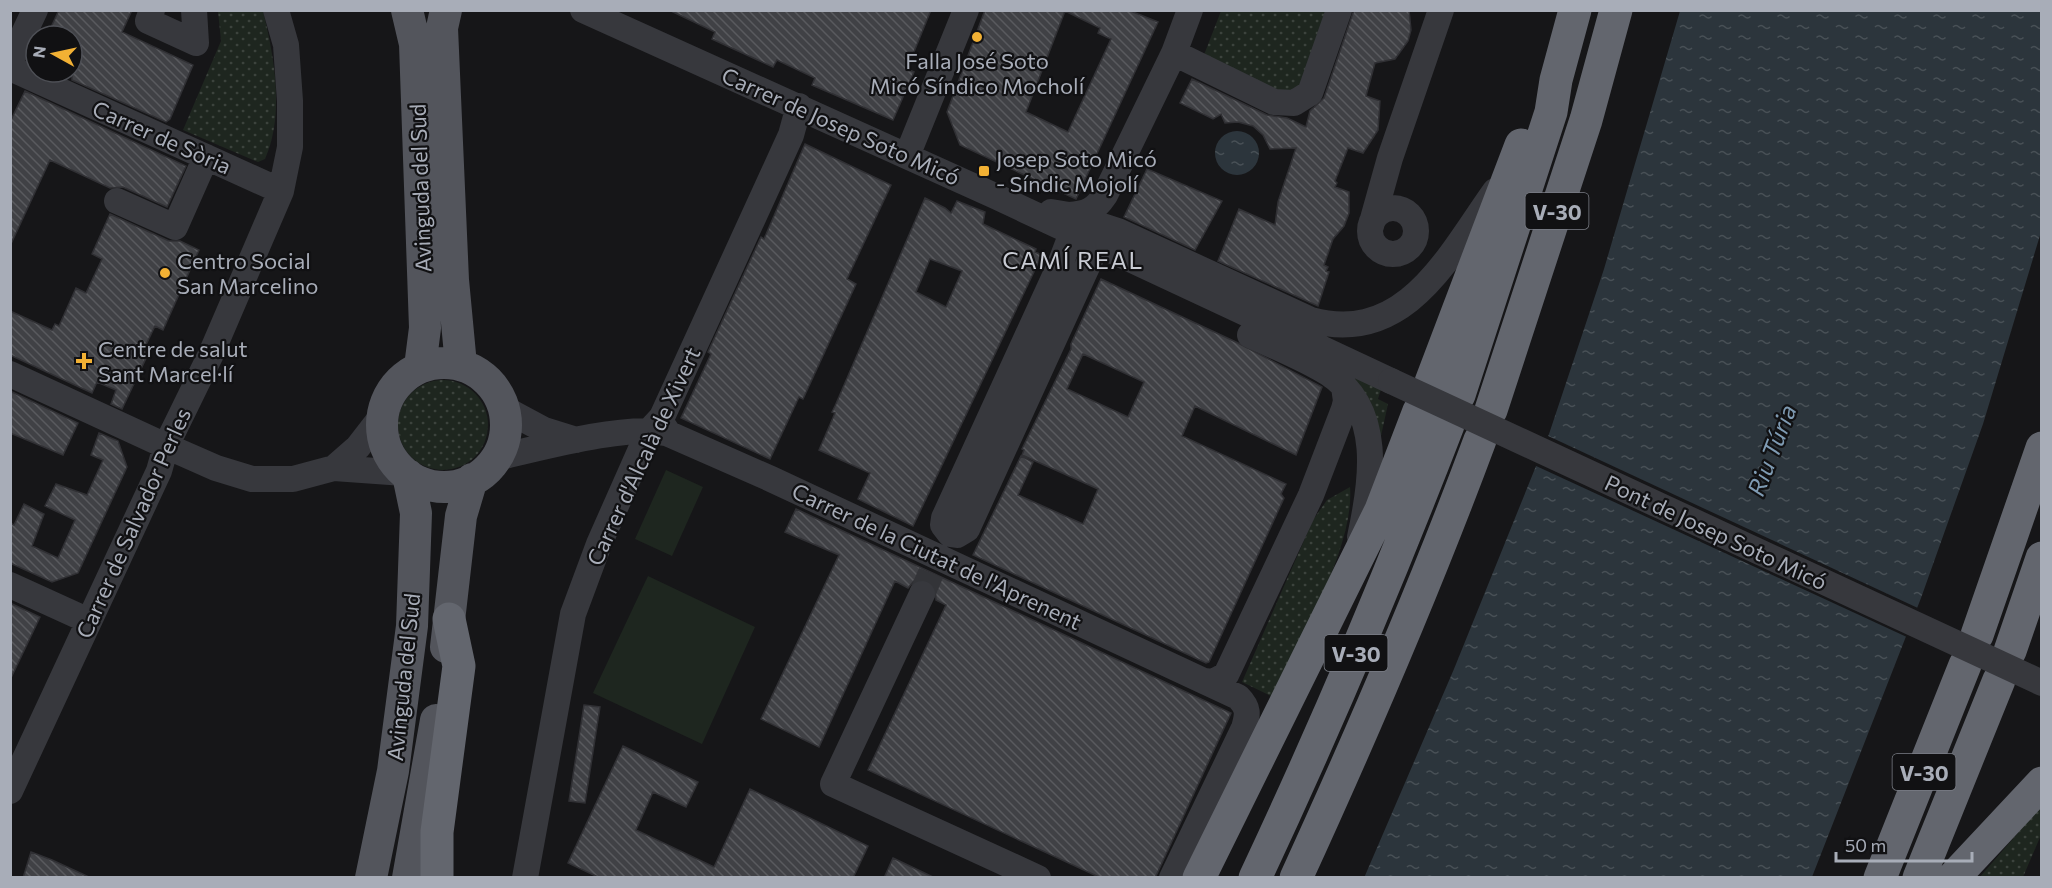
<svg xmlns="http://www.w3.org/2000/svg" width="2052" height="888" viewBox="0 0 2052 888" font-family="Commissioner,sans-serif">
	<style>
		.grass { fill: url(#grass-dots) }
		.garden { fill: #1e261f }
		.water { fill: url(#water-ripples) }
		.pier { fill: #161618 }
		.building { fill: url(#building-back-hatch); stroke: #303034; stroke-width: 1.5; fill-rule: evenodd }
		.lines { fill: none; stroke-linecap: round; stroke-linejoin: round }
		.minor-tunnel { stroke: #333438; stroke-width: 26; stroke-dasharray: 26 13; stroke-linecap: butt }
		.minor { stroke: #37383d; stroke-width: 26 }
		.major { stroke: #53555c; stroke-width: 32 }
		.highway { stroke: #63666e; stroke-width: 33 }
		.minor-bridge { stroke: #37383d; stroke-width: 26 }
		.poi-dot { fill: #f2b134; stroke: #111113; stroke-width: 2 }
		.labels { text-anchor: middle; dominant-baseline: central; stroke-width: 4.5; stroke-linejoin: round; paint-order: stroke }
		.shield { fill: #111113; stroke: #7b7e86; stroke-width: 1.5 }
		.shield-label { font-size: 21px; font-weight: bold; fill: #a8adb8 }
		.poi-label { font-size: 22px; fill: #a8adb8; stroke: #111113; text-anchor: start }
		.street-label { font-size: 22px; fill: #a8adb8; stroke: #111113 }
		.neighbourhood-label { font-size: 24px; letter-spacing: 1.5px; fill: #c9ccd4; stroke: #111113 }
		.water-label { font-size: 24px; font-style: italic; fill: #7f9bb3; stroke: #111113 }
	</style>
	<defs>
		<pattern id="grass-dots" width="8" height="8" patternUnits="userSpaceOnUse" patternTransform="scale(1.5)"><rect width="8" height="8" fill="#1e261f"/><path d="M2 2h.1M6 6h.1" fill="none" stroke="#3c433d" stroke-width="1.8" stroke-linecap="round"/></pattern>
		<pattern id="water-ripples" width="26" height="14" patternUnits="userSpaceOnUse" patternTransform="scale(1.5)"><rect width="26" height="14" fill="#2c353c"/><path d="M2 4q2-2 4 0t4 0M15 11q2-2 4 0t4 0" fill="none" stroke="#485056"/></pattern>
		<pattern id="building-back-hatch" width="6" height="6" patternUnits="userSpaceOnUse" patternTransform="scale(1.5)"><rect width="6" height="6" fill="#404145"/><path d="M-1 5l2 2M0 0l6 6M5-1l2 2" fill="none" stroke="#595a5e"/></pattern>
	</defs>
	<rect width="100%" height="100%" fill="#161618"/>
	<path class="grass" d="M218,11H263C274,56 285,114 265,159L258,162L183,130L221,41Z
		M1221,11H1331L1306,83L1285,97L1202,60Z
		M1320,361L1381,389L1378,399L1388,404L1379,445Z
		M398 425a45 45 0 1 1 90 0a45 45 0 1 1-90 0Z
		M1350,487C1355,546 1299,642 1273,697L1242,682L1313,520L1327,500Z
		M2041,806V835L2023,877L1979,878Z"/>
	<path class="garden" d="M666,470L703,487L672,556L635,539Z
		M648,576L755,627L702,744L593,693Z"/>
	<path class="water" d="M1680,11H2041V232L1983,424L1921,598L1812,877L1364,878L1454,669L1549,434L1604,269Z
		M1215 153a22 22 0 1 1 44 0a22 22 0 1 1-44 0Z"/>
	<path class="pier" d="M1546,435L1920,609L1909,638L1534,465Z"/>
	<path class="building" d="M59,10H132L122,32L193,65L170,119L166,122L72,80V36H47Z
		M669,10H931L907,69L914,72L893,120L812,85L815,78L777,60L773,67L712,39L715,32Z
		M985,10H1128L1158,22L1076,199L960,145L947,112ZM1065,11L1100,28L1098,33L1111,39L1068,132L1026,112Z
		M1354,10H1409L1411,30L1408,41L1395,59L1375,63L1366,96L1380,101L1378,130L1363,153L1348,148L1335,181L1337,183L1335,187L1349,192V213L1344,226L1333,239L1324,265L1328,267L1326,271L1329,272L1318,306L1218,261L1239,209L1275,225L1278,202L1296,148L1270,149L1263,135L1253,126L1238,122L1225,123L1221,114L1213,119L1180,103L1192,79L1267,115L1287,118L1306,127L1310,111L1324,98Z
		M25,91L186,166L167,207L123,187L110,188L50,160L10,246V122Z
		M805,144L891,185L847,279L856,284L803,399L799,397L770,459L681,418L711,354L708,352L761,237L764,239Z
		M1147,169L1222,201L1195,250L1124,217Z
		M925,198L945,208L951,213L957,201L985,212L983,224L1036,249L1035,252L1042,255L913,526L858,499L870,473L819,450L835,413L832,412L835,406ZM930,259L962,271L946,307L916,292Z
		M110,214L169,241H180L199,250L163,330L155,326L143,351L148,354L122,409L111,404L116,390L97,382L92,393L10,355V311L52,330L55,324L59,326L76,288L86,293L102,259L92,254Z
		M1101,279L1238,343L1322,387L1296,455L1195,406L1182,436L1286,484L1281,494L1284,498L1209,662L1206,663L973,555L1021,456L1033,462L1018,495L1083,524L1098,489L1022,455L1024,450L1022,449L1071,349V344ZM1083,354L1144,382L1128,417L1067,389Z
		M10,391L78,423L63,455L10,433Z
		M99,433L118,441L127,467L78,573L52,582L10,563V523L14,525L24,504L44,514L32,546L58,558L75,520L45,506L56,484L87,495L103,460L91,455Z
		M796,509L1231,713L1155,878H1101L868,770L946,605L936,600L935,586L928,580L914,581L908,588L895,581L819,747L761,719L839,555L785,532Z
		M10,603L40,617L10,680Z
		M584,705L600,707L585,803L569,801Z
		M623,746L698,782L686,807L653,792L636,830L714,867L750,789L868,846L853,878H600L568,863Z
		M31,852L52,860L91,878H23Z
		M893,858L935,878H884Z"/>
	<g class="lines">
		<path class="minor-tunnel" d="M922,594L931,573"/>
		<path class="minor" d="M152,10L148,21L196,43L194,10
			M583,10L995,196L1391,381
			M1174,53L1274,102L1294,103L1310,93L1339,10
			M10,63L35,10
			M10,68L281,191
			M907,156L966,10
			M117,201L175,227L206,157
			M1370 231a23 23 0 1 1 46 0a23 23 0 1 1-46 0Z
			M1051,212L1069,215L1118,231L1311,320C1406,346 1449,255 1495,191
			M1069,215C1087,214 1095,210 1105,195L1174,53L1190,10
			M1371,226L1390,158L1441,10
			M1072,233L1059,267L944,518L943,525L950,534L957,535L967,529L1097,245
			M1250,335C1276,347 1304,358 1328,373C1384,409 1372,482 1360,537
			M10,374L166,446L216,468L252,479H293L334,468L404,473
			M503,408L544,430L576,440
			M662,417V424L669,434L771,479L1238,697C1249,708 1248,714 1244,728L1172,878
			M496,458C534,449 628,424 664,433
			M334,468L358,447L382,416
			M10,585L89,621
			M922,594L833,784L1038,878
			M1204,681L1213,682L1226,675L1311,495L1344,409L1346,401L1344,387
			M10,791L159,471L166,446L211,354L281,191L290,147V101L286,45L276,10
			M525,878L573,614L599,544L649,431L662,417L791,135L799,106"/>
		<path class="major" d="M407,10L415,44L425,328L420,367
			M446,10L442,28L453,280L461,365
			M382 425a62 62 0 1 1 124 0a62 62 0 1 1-124 0Z
			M446,647L461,516L472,479
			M371,878L393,771L412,626L416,513L408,475
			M408,878L436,720"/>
		<path class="highway" d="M1431,382L1521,145
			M1459,395L1551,112L1556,80L1575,10
			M1491,410L1586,120L1616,10
			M1977,635L2042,448
			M2010,651L2042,558
			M437,878V832L459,666L449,619
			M1199,878L1381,510L1419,411
			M1255,878C1325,729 1389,578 1448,425
			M1296,878C1362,734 1425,588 1480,440
			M1880,878L1965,665
			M1919,878L1999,680
			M1953,878L2042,783"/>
		<path class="minor-bridge" d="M1391,381L2042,683"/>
	</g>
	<g class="poi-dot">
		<circle cx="977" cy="37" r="6"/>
		<rect x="978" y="165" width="12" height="12" rx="3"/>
		<circle cx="165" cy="273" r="6"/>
		<path d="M81 352h6v6h6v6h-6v6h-6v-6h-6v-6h6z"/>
	</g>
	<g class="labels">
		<g class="shield">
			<rect x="1525.5" y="193" width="63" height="36" rx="4.5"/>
			<rect x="1324.5" y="635" width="63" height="36" rx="4.5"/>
			<rect x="1892.5" y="754" width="63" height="36" rx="4.5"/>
		</g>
		<g class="shield-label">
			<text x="1557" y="211">V-30</text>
			<text x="1356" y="653">V-30</text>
			<text x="1924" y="772">V-30</text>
		</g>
		<g class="poi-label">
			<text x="977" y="60" text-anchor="middle">Falla José Soto<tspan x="977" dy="25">Micó Síndico Mocholí</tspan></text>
			<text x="996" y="158">Josep Soto Micó<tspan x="996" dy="25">- Síndic Mojolí</tspan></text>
			<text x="177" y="260">Centro Social<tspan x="177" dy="25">San Marcelino</tspan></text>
			<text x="98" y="348">Centre de salut<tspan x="98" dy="25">Sant Marcel·lí</tspan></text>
		</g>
		<g class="street-label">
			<text transform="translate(841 126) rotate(24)">Carrer de Josep Soto Micó</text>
			<text transform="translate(162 137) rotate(24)">Carrer de Sòria</text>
			<text transform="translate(420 188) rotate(-92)">Avinguda del Sud</text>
			<text transform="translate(643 456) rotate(-65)">Carrer d'Alcalà de Xivert</text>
			<text transform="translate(133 523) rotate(-66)">Carrer de Salvador Perles</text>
			<text transform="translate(1716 532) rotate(25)">Pont de Josep Soto Micó</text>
			<text transform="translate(937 556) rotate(25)">Carrer de la Ciutat de l'Aprenent</text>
			<text transform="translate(403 677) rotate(-84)">Avinguda del Sud</text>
		</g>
		<g class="neighbourhood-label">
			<text x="1073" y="259">CAMÍ REAL</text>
		</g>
		<g class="water-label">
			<text transform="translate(1771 450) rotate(-69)">Riu Túria</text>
		</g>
	</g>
	<rect width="2052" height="888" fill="none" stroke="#a8adb8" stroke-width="24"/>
	<g transform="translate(54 54) rotate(278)"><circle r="28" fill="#111113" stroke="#4d4f55" stroke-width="1.5"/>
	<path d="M0-4.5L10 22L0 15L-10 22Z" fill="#f2b134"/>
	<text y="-9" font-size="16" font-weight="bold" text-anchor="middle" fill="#a8adb8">N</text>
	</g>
	<path d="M1836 852v9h136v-9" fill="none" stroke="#a8adb8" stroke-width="3"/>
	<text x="1845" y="852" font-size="18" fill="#a8adb8" stroke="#111113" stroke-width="4.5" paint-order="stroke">50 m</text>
</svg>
